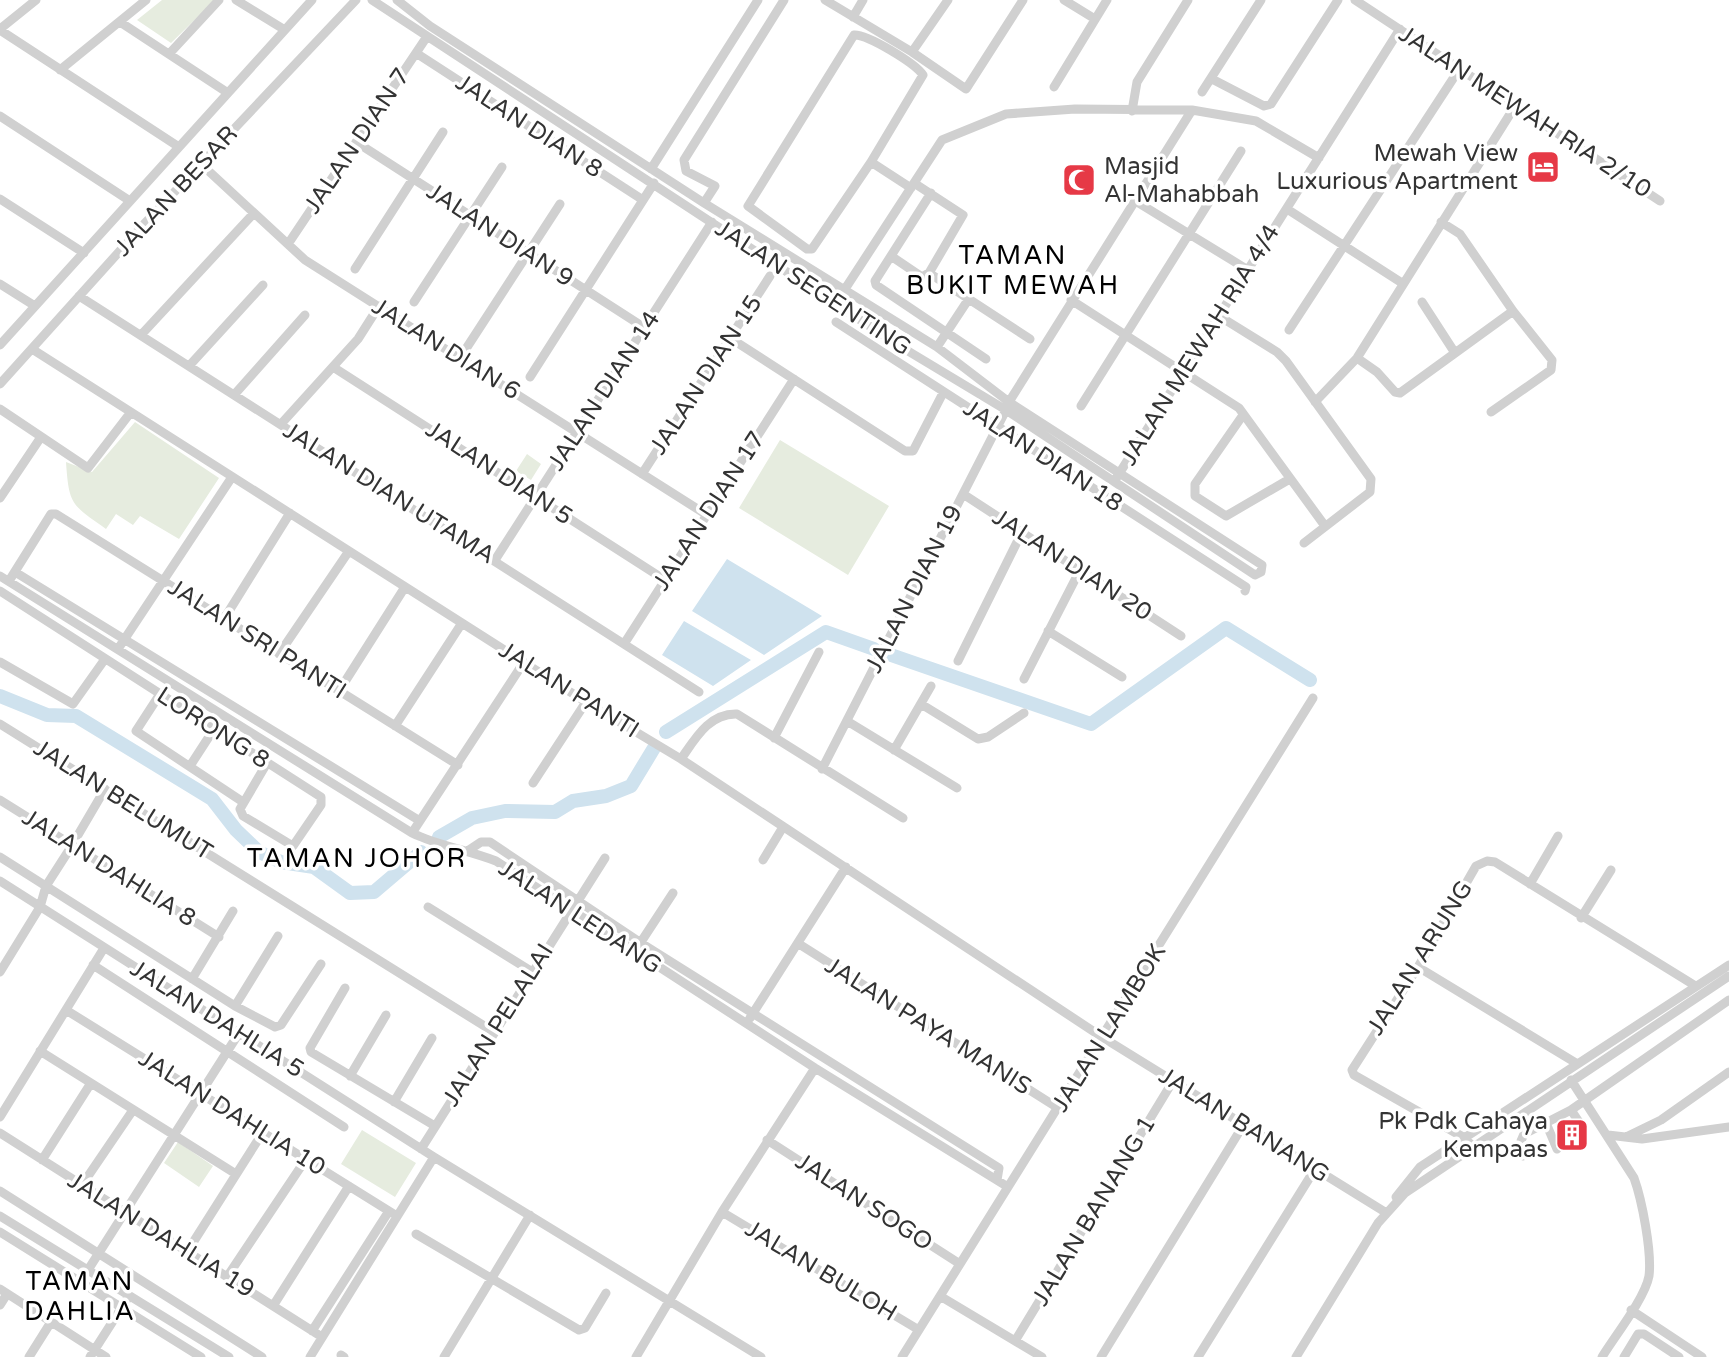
<svg xmlns="http://www.w3.org/2000/svg" width="1729" height="1357" viewBox="0 0 1729 1357" font-family="'Varela Round',sans-serif">
	<style>
		.green { fill: #e6ecdf }
		.water { fill: #cfe2ee }
		.lines { fill: none; stroke-linecap: round; stroke-linejoin: round }
		.river { stroke: #cfe2ee; stroke-width: 14 }
		.minor { stroke: #d0d0d0; stroke-width: 9 }
		.labels { text-anchor: middle; dominant-baseline: central; stroke-width: 7; stroke-linejoin: round; paint-order: stroke }
		.street-label { font-size: 24px; fill: #333; stroke: #fff }
		.poi-label { font-size: 24px; fill: #333; stroke: #fff; text-anchor: end }
		.neighbourhood-label { font-size: 26px; letter-spacing: 2px; fill: #000; stroke: #fff }
	</style>
	<rect width="100%" height="100%" fill="#fff"/>
	<path class="green" d="M162,0H215L171,43L137,20Z
		M135,422L219,478L179,539L140,516L133,525L116,514L106,529C71,504 69,505 66,462L92,472Z
		M780,440L889,506L848,575L739,508Z
		M527,454L541,464L531,480L516,471Z
		M362,1130L416,1163L395,1197L341,1164Z
		M178,1142L213,1166L199,1187L164,1163Z"/>
	<path class="water" d="M727,559L822,616L764,655L692,611Z
		M684,621L751,660L713,686L662,655Z"/>
	<g class="lines">
		<path class="river" d="M891,655L1091,724L1226,628L1310,680
			M0,696L47,715L76,716L212,799L236,830L259,852L281,862L314,867L350,893L374,892L421,852
			M666,732L826,632L874,649
			M439,837L472,818L505,811L555,812L573,801L606,796L631,786L654,748"/>
		<path class="minor" d="M236,0L285,30
			M372,0L903,348L1006,410L1255,575L1261,572L1262,565L1009,402L937,347L704,203L430,26L397,0
			M825,0L912,52L966,89L1023,0
			M1064,0L1095,19
			M1355,0L1660,201
			M853,17L863,0
			M120,22L228,93
			M0,29L36,0
			M0,30L179,147
			M854,35C867,34 915,63 923,75L871,162L812,249H807L748,206Z
			M912,52L948,0
			M416,53L643,200
			M169,54L219,0
			M60,70L146,0
			M1212,79L1264,106L1271,104L1338,0
			M1054,87L1107,0
			M1202,92L1261,0
			M1132,111L1137,82L1188,0
			M0,116L130,201
			M356,142L645,328
			M871,162L911,188
			M201,164L305,260L707,515
			M651,169L758,0
			M914,183L963,215L929,273L1030,339
			M931,193L875,281L876,285L986,359
			M0,199L84,253
			M1137,202L1248,270
			M704,203L715,186L686,171L684,160L784,0
			M1287,209L1402,283
			M1441,222L1460,234L1513,311L1552,360L1551,370L1491,412
			M288,244L426,38
			M891,256L922,277L929,273
			M355,269L443,132
			M0,284L35,306
			M845,289L942,140L1006,114L1075,109L1192,110L1256,121L1319,158
			M79,296L699,692
			M1071,300L1239,408L1325,526
			M414,302L502,167
			M1422,302L1455,353
			M1219,316L1277,352L1286,361L1371,479L1370,492L1304,543
			M836,322L1246,587L1245,591
			M1289,330L1460,68
			M141,335L254,213
			M730,338L905,451H913L943,393
			M0,345L312,0
			M937,347L968,300
			M32,349L586,702L681,759L1102,1037L1385,1212
			M460,358L560,204
			M1357,358L1377,372L1395,392L1400,393L1513,311
			M189,366L263,285
			M333,367L665,580
			M530,377L654,183
			M0,384L145,223L356,0
			M234,395L305,315
			M1009,402L1192,110
			M1315,402L1357,358L1517,103
			M1081,406L1241,151
			M0,409L88,468L131,412
			M1243,415L1195,484V496L1226,516L1288,480
			M281,424L358,339L379,306
			M642,474L770,276
			M1117,477L1400,29
			M963,494L1181,636
			M0,498L41,437
			M495,560L712,222
			M15,572L420,821
			M0,576L412,833C439,846 468,850 496,861L815,1068L1008,1187
			M9,581L51,514H56L458,765
			M0,591L321,797V805L293,846L243,816L240,809L267,763
			M224,619L290,513
			M1048,631L1122,677
			M624,644L794,379
			M118,649L232,477
			M279,654L349,551
			M958,661L1022,532
			M0,662L73,704L105,659
			M1024,679L1080,570
			M339,691L405,587
			M160,694L136,731L243,802
			M921,704L978,739L988,737L1024,713
			M847,721L957,788
			M0,724L494,1032
			M395,726L462,623
			M774,738L819,652
			M894,750L931,686
			M681,759C695,739 709,713 737,714L903,818
			M190,766L214,729
			M822,769L1006,410
			M533,783L586,702
			M0,800L219,937
			M412,833L524,662
			M78,835L105,789
			M469,850L481,842H490L641,943L999,1168L997,1180
			M0,857L235,1006L275,1027L281,1025L321,964
			M763,860L783,827
			M0,881L434,1157L761,1357
			M1530,884L1558,836
			M428,907L531,971
			M1581,918L1611,870
			M799,944L1058,1108
			M639,945L673,893
			M93,965L344,1127
			M1418,967L1576,1063
			M0,972L40,907L46,886L71,847
			M192,979L233,911
			M345,988L310,1048L311,1052L435,1126
			M235,1006L278,936
			M66,1010L397,1216
			M750,1018L846,867
			M40,1051L236,1174
			M350,1076L386,1015
			M1571,1080L1634,1178C1642,1200 1652,1252 1649,1276C1645,1298 1615,1336 1602,1357
			M394,1102L432,1038
			M0,1117L104,948
			M1579,1122L1571,1110L1729,1000
			M1546,1123L1557,1149
			M0,1133L322,1337
			M1608,1135L1642,1139L1729,1127
			M1626,1137L1661,1120L1729,1072
			M767,1140L960,1264
			M1474,1147L1463,1137L1354,1075L1352,1070L1418,967L1476,866L1487,861L1495,862L1694,985
			M421,1149L605,858
			M1523,1156L1521,1141L1524,1134L1571,1110
			M42,1160L91,1083
			M82,1185L133,1110
			M0,1191L262,1357
			M1396,1197L1420,1167L1729,965
			M722,1212L919,1330
			M0,1216L229,1357
			M0,1232L201,1357
			M416,1234L579,1330L585,1328L606,1293
			M187,1252L263,1132
			M88,1270L239,1033
			M227,1277L306,1159
			M0,1289L106,1357
			M940,1296L1042,1357
			M0,1305L7,1294
			M273,1306L349,1186
			M1631,1310L1702,1357
			M312,1331L389,1211
			M1015,1341L1173,1081
			M341,1355L344,1357
			M29,1357L51,1322
			M90,1357L129,1296
			M310,1357L434,1157
			M444,1357L530,1215
			M636,1357L722,1212L815,1068
			M902,1357L1313,698
			M1101,1357L1244,1124
			M1198,1357L1315,1169
			M1296,1357L1378,1223L1405,1193L1729,976
			M1624,1357L1638,1334H1644L1679,1357"/>
	</g>
	<defs>
		<symbol id="hotel-square" viewBox="-11 -11 22 22"><rect x="-9" y="-9" width="18" height="18" rx="4" fill="#e63946" stroke="#fff"/><path d="M-6-4.5h1.5V1H6V5H4.5V3h-9V5H-6ZM-4 0a1.8 1.8 0 1 1 3.6 0ZM.5 0V-2.5h3Q6-2.5 6 0Z" fill="#fff"/></symbol>
		<symbol id="mosque-square" viewBox="-11 -11 22 22"><rect x="-9" y="-9" width="18" height="18" rx="4" fill="#e63946" stroke="#fff"/><path d="M3.5-4.9A6 6 0 1 0 3.5 4.9A5 5 0 1 1 3.5-4.9Z" fill="#fff"/></symbol>
		<symbol id="building-square" viewBox="-11 -11 22 22"><rect x="-9" y="-9" width="18" height="18" rx="4" fill="#e63946" stroke="#fff"/><path d="M-4-6H4V6H1V3H-1V6H-4ZM-2.5-4.3h1.7v1.8h-1.7ZM.8-4.3h1.7v1.8H.8ZM-2.5-1h1.7V.8h-1.7ZM.8-1h1.7V.8H.8Z" fill="#fff"/></symbol>
	</defs>
	<g fill-rule="evenodd">
		<use href="#hotel-square" x="1524" y="148" width="38" height="38"/>
		<use href="#mosque-square" x="1060" y="161" width="38" height="38"/>
		<use href="#building-square" x="1553" y="1116" width="38" height="38"/>
	</g>
	<g class="labels">
		<g class="street-label">
			<text transform="translate(1525 112) rotate(33)">JALAN MEWAH RIA 2/10</text>
			<text transform="translate(529 126) rotate(33)">JALAN DIAN 8</text>
			<text transform="translate(357 141) rotate(-56)">JALAN DIAN 7</text>
			<text transform="translate(176 191) rotate(-47)">JALAN BESAR</text>
			<text transform="translate(500 235) rotate(33)">JALAN DIAN 9</text>
			<text transform="translate(813 288) rotate(33)">JALAN SEGENTING</text>
			<text transform="translate(1200 345) rotate(-58)">JALAN MEWAH RIA 4/4</text>
			<text transform="translate(446 349) rotate(32)">JALAN DIAN 6</text>
			<text transform="translate(706 375) rotate(-57)">JALAN DIAN 15</text>
			<text transform="translate(604 391) rotate(-57)">JALAN DIAN 14</text>
			<text transform="translate(1043 456) rotate(33)">JALAN DIAN 18</text>
			<text transform="translate(499 473) rotate(33)">JALAN DIAN 5</text>
			<text transform="translate(389 493) rotate(32)">JALAN DIAN UTAMA</text>
			<text transform="translate(709 511) rotate(-57)">JALAN DIAN 17</text>
			<text transform="translate(1072 565) rotate(33)">JALAN DIAN 20</text>
			<text transform="translate(914 589) rotate(-63)">JALAN DIAN 19</text>
			<text transform="translate(257 639) rotate(32)">JALAN SRI PANTI</text>
			<text transform="translate(569 690) rotate(32)">JALAN PANTI</text>
			<text transform="translate(213 728) rotate(33)">LORONG 8</text>
			<text transform="translate(123 800) rotate(32)">JALAN BELUMUT</text>
			<text transform="translate(109 868) rotate(32)">JALAN DAHLIA 8</text>
			<text transform="translate(580 917) rotate(33)">JALAN LEDANG</text>
			<text transform="translate(1420 958) rotate(-58)">JALAN ARUNG</text>
			<text transform="translate(217 1019) rotate(32)">JALAN DAHLIA 5</text>
			<text transform="translate(498 1025) rotate(-58)">JALAN PELALAI</text>
			<text transform="translate(928 1026) rotate(32)">JALAN PAYA MANIS</text>
			<text transform="translate(1109 1028) rotate(-58)">JALAN LAMBOK</text>
			<text transform="translate(232 1113) rotate(32)">JALAN DAHLIA 10</text>
			<text transform="translate(1244 1125) rotate(32)">JALAN BANANG</text>
			<text transform="translate(864 1202) rotate(33)">JALAN SOGO</text>
			<text transform="translate(1094 1211) rotate(-59)">JALAN BANANG 1</text>
			<text transform="translate(161 1235) rotate(32)">JALAN DAHLIA 19</text>
			<text transform="translate(821 1271) rotate(31)">JALAN BULOH</text>
		</g>
		<g class="poi-label">
			<text x="1518" y="153">Mewah View<tspan x="1518" dy="28">Luxurious Apartment</tspan></text>
			<text x="1104" y="166" text-anchor="start">Masjid<tspan x="1104" dy="28">Al-Mahabbah</tspan></text>
			<text x="1548" y="1121">Pk Pdk Cahaya<tspan x="1548" dy="28">Kempaas</tspan></text>
		</g>
		<g class="neighbourhood-label">
			<text x="1013" y="255">TAMAN<tspan x="1013" dy="30">BUKIT MEWAH</tspan></text>
			<text x="357" y="858">TAMAN JOHOR</text>
			<text x="80" y="1281">TAMAN<tspan x="80" dy="30">DAHLIA</tspan></text>
		</g>
	</g>
</svg>
